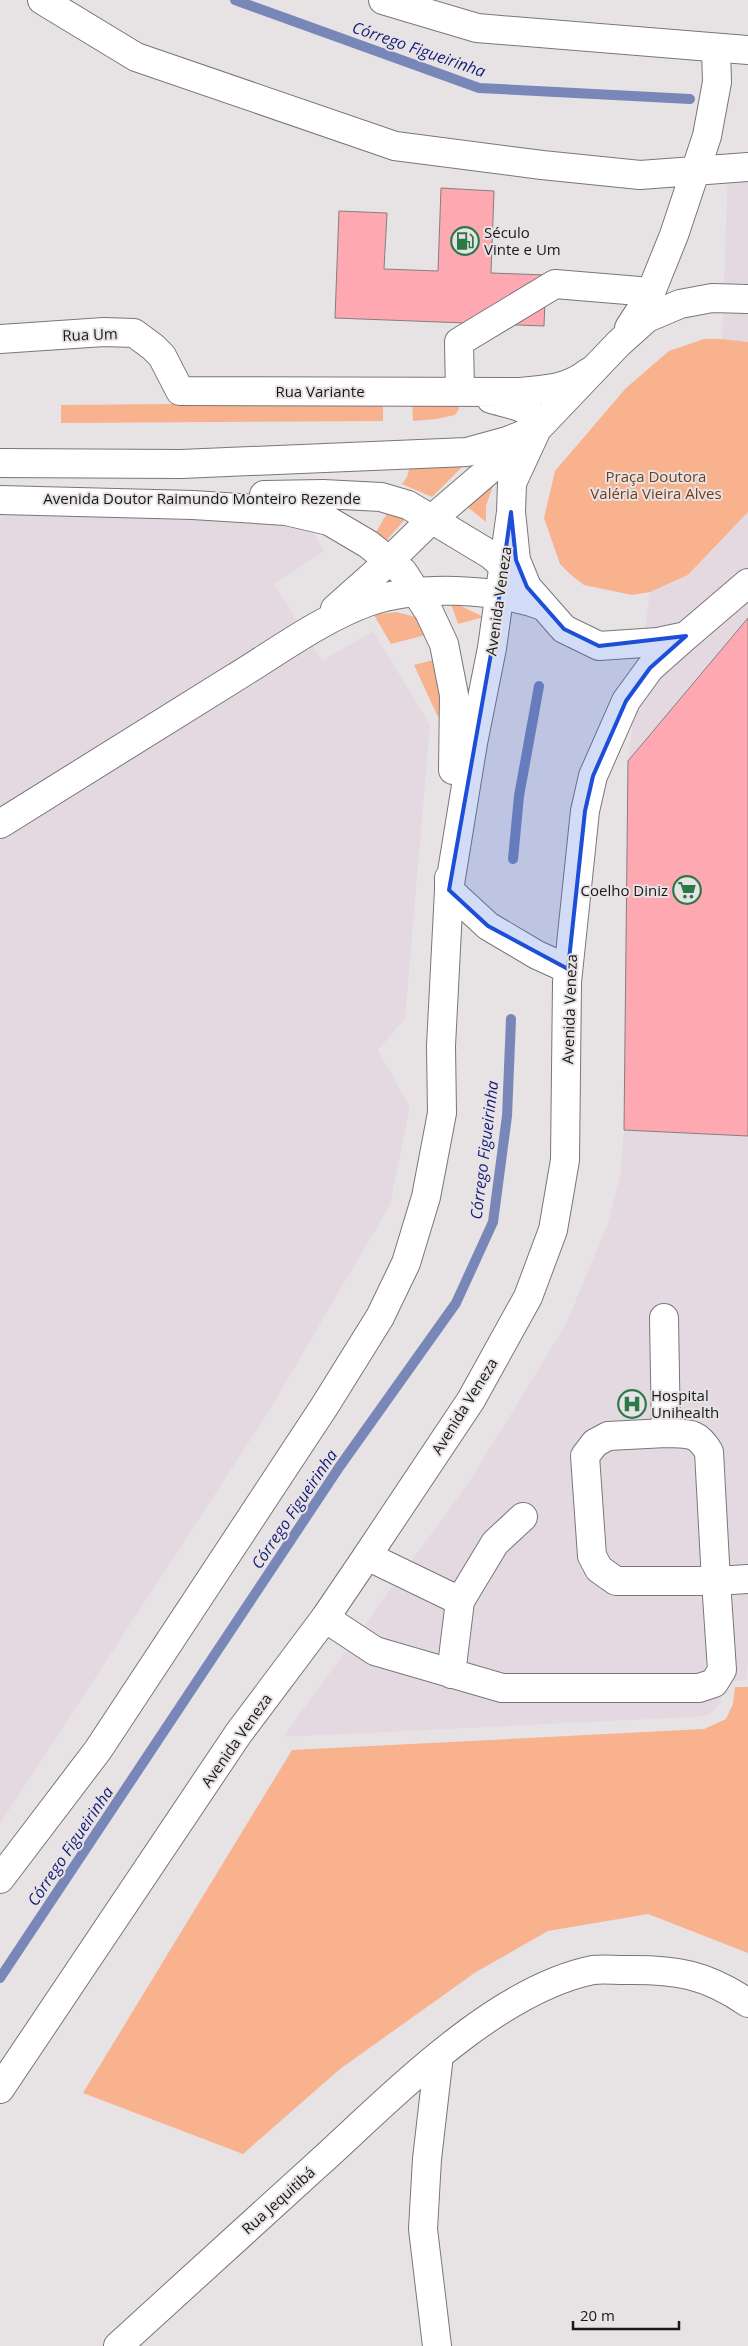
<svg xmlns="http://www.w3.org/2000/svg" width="748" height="2346" viewBox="0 0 748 2346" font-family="'Open Sans',sans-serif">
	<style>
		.built { fill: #e5d9e1 }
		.green { fill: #f8b28e }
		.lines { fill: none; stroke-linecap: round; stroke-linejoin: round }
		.stream { stroke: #7887b7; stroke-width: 10 }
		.building { fill: #fea9b1; stroke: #847f7f }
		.minor-casing { stroke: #7a7678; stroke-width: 30 }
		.major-casing { stroke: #7a7678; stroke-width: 30 }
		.minor { stroke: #fff; stroke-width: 28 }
		.major { stroke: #fff; stroke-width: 28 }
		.marked { fill: #1d4ed8; fill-opacity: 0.2; stroke: #1d4ed8; stroke-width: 4; stroke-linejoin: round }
		.labels { text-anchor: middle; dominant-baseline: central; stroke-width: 4; stroke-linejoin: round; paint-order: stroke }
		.poi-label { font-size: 15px; fill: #191819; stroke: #e7e3e5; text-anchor: start }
		.street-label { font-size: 15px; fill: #191819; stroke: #e7e3e5 }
		.park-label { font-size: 15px; fill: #763c1a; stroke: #e7e3e5 }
		.water-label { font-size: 16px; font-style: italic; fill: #131a78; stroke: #e7e3e5 }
	</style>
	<rect width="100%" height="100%" fill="#e7e3e5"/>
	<path class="built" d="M748,167V342L722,339L728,169Z
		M748,512V1663L746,1680L726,1682L720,1703L710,1714L694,1717L283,1737L469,1482L565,1326L607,1226L620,1177L624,1130L628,761L650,592L689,575Z
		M0,513L245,516L307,522L324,551L274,584L322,661L373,631L430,725L405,1019L378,1050L410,1107L390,1205L266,1416L0,1824Z"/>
	<path class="green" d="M704,339H722L748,342V512L688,575L650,592L632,595L584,585L571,575L560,564L544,518L555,471L626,388L669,351Z
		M412,401L457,404L459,409L455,415L436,419L413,421Z
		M383,402V421L61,423V405Z
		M411,461H468L432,497L402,484L407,477Z
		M496,477L486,506V522L465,505Z
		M387,513L407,517L386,541L375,534Z
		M450,601L484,617L458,624Z
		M396,612L420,618L429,634L391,644L374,615Z
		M441,658L442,707L438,717L414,665Z
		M735,1687H748V1953L648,1914L548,1931L476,1972L340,2069L243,2154L83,2093L292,1750L704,1729L726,1719L733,1704Z"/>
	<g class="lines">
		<path class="stream" d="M235,0L479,88L690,99
			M513,859L519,796L539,686
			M0,1978L340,1466L456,1303L493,1222L507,1116L511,1019"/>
	</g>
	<path class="building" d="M441,188L494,191L491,273L546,275L544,326L335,318L339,211L387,213L384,269L438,271Z
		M748,618V1136L624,1130L628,761Z"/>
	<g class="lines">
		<defs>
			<path id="minor" d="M0,339L104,332L134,333L153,347L162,356L180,391L521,392C547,389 568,389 589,372
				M460,392L459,342L555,284L651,292
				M335,609L389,561L432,519L537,429C536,406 510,405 491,399
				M0,824C77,776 154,728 231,680C274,654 321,619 368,602C418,585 494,588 543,606
				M664,1318L666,1433
				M666,1433C688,1434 697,1431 709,1452L716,1581H616L599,1569L592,1556L585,1456L595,1443L608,1436Z
				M367,1556L460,1601
				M325,1618L375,1651L502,1688H699L714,1683L722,1670L716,1581L748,1579
				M451,1674L460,1601L495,1543L523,1517
				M118,2346C185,2285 252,2224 319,2163C392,2097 494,1990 593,1970C602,1969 614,1970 624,1970C675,1969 706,1974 748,2003
				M437,2346L423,2229L427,2159L439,2055"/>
			<path id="major" d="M42,0L136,57L395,146L542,165L640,175L748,167
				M383,0L477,28L748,50
				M748,299L712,298L680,304L647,318L619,343L537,429L512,483L511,512L516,560L527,587L564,629L599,646L658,642L686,636L748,583
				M629,328L649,297L674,235L707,136L717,82L716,49
				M0,463L181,464L467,452L507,441L537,429
				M264,495L323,494L381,497L408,505L491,555L515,577
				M0,500L193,505L286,511L329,521L368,544L403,572L429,612L444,644L454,695L453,770
				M449,878V890L488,926L537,955L568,969
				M0,1879L98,1750L324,1407L380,1317L406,1263L426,1197L442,1113L441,1046L449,890L473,743L492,648L511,512
				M0,2089L238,1734L325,1618L367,1556L471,1400L528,1297L553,1230L565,1160L567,982L585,811L593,776L626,701L650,668L686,636"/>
		</defs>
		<use href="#minor" class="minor-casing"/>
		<use href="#major" class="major-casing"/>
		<use href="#minor" class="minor"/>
		<use href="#major" class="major"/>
	</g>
	<path class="marked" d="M511,512L516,560L527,587L564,629L599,646L686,636L650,668L626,701L593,776L585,811L568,969L488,926L449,890L492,648Z"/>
	<defs>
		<symbol id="fuel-ring" viewBox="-11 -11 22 22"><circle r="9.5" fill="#e7e3e5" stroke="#2b7949" stroke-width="1.5"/><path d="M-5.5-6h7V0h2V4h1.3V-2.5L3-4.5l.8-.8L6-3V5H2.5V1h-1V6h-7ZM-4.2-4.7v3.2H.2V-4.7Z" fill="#2b7949"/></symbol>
		<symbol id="supermarket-ring" viewBox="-11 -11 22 22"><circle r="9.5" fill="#e7e3e5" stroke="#2b7949" stroke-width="1.5"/><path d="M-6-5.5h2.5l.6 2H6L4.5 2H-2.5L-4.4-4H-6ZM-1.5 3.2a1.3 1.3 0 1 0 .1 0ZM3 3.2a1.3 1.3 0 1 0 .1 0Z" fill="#2b7949"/></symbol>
		<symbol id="hospital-ring" viewBox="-11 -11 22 22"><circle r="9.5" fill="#e7e3e5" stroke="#2b7949" stroke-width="1.5"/><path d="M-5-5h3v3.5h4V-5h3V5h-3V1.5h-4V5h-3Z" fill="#2b7949"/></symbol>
	</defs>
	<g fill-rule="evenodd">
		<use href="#fuel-ring" x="449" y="225" width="32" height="32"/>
		<use href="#supermarket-ring" x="671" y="874" width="32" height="32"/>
		<use href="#hospital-ring" x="616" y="1388" width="32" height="32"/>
	</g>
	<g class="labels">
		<g class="poi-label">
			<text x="484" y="232">Século<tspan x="484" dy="17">Vinte e Um</tspan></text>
			<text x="668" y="890" text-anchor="end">Coelho Diniz</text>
			<text x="651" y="1395">Hospital<tspan x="651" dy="17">Unihealth</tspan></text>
		</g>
		<g class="street-label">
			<text transform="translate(90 334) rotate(-2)">Rua Um</text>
			<text x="320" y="391">Rua Variante</text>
			<text x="202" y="498">Avenida Doutor Raimundo Monteiro Rezende</text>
			<text transform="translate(498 601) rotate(-82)">Avenida Veneza</text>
			<text transform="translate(569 1009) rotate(-88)">Avenida Veneza</text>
			<text transform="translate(464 1406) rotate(-58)">Avenida Veneza</text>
			<text transform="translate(236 1740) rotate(-55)">Avenida Veneza</text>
			<text transform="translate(278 2200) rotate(-42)">Rua Jequitibá</text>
		</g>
		<g class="park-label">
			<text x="656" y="476">Praça Doutora<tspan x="656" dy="17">Valéria Vieira Alves</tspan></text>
		</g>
		<g class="water-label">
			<text transform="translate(419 49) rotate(19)">Córrego Figueirinha</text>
			<text transform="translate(484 1150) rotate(-83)">Córrego Figueirinha</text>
			<text transform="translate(294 1509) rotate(-56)">Córrego Figueirinha</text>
			<text transform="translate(70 1846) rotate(-56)">Córrego Figueirinha</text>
		</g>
	</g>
	<path d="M573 2321v8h106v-8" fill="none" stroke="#191819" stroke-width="2.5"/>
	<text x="580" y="2321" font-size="15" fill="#191819" stroke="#e7e3e5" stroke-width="4" paint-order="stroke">20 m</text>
</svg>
